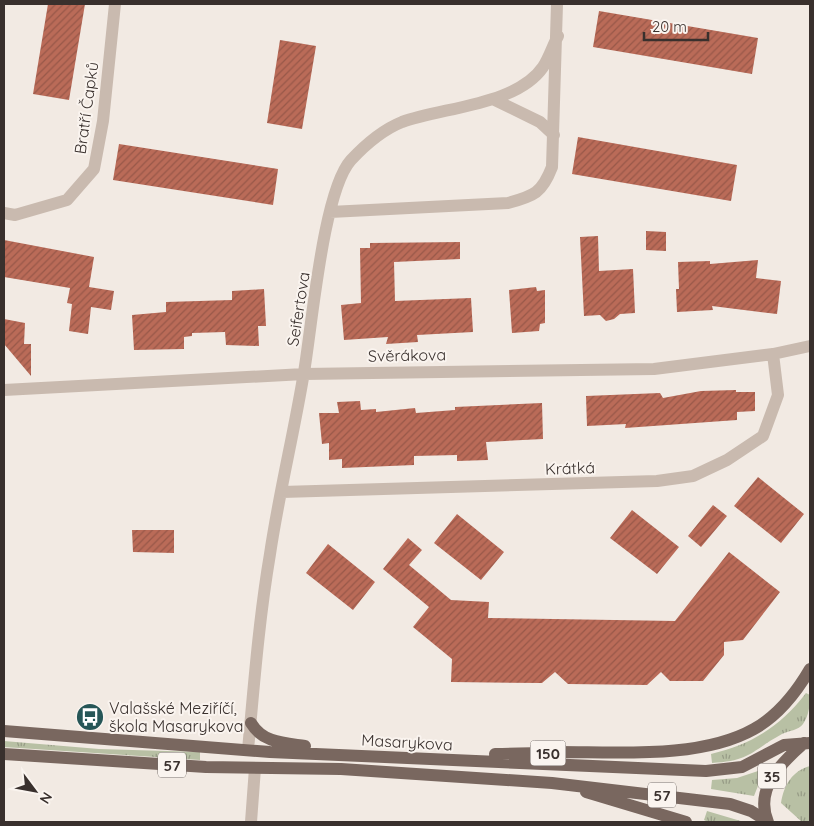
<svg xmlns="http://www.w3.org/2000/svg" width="814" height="826" viewBox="0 0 814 826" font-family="Quicksand,sans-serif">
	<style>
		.grass { fill: url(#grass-tufts) }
		.building { fill: url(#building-hatch) }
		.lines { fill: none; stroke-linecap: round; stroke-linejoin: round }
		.street { stroke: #c9baaf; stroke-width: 12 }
		.primary { stroke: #79675f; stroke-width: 12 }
		.labels { text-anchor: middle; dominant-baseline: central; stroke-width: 4; stroke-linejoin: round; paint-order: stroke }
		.shield { fill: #faf4ef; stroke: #736b67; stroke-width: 1 }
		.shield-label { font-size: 15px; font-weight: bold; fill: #39302d }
		.street-label { font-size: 16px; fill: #39302d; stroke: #faf4ef }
		.poi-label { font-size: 16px; fill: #39302d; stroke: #faf4ef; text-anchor: start }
	</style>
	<defs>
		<pattern id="grass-tufts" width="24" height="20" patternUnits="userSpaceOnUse" patternTransform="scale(1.25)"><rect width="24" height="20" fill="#b8c0a4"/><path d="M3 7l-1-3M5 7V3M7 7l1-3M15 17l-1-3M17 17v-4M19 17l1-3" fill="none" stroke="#979c86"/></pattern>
		<pattern id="building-hatch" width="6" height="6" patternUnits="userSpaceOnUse" patternTransform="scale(1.25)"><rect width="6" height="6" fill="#ba6b58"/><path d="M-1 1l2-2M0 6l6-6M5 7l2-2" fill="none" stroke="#985849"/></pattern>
	</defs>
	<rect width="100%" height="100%" fill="#f2eae3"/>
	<path class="grass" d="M806,693L810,695C810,704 809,716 803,724C799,730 788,731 782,734C751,751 751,761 712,763L711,754C751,745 781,726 806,693Z
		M4,741L99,749L200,752V760L4,747Z
		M810,766V822H802L781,803C784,785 792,771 810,766Z
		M761,770L763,773L754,796L711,789L712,780L737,778Z
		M707,811L744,822H708L704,820Z"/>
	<path class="building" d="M48,4H85L69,100L33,94Z
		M599,11L758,38L752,74L593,47Z
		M280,40L316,46L302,129L267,123Z
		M578,137L737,165L731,201L572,174Z
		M119,144L278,169L273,205L113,180Z
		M646,231L666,232V251L646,250Z
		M598,236L599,271L633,269L635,313L620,314L614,319L606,321L600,315L584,316L580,237Z
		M4,240L94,257L89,287L114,291L111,310L91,307L88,334L69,331L72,304L67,303L70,288L4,277Z
		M460,242V259L394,262L395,301L471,298L473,332L417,335L418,342L386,344L388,337L344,340L341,305L361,303L360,248H370V243Z
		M758,260L756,278L781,281L777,314L712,306L713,310L677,312L676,289H679L678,262L710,261V264Z
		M536,287L537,291L545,290V323L540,324L539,331L512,333L509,290Z
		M264,289L266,326H258L259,346L226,345L225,332L192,333V336L184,337V349L134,350L132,315L166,312V302L232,300V291Z
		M4,319L25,323L24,344H31V376L4,344Z
		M736,390V392H755V411L737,412V420L625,428L626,424L587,426L586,396L660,393L663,398L701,391Z
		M360,401L361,410L376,409V412L415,408L416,413L455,410V407L542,403L543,439L486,442L488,460L457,461V455L414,456V465L342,468V459L329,460V443L322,444L319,413H339L337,402Z
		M758,477L804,514L781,543L734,506Z
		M713,505L727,516L701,547L688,536Z
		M632,510L679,547L657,574L610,538Z
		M457,514L504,552L481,580L434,543Z
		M132,530H174V553L133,552Z
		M408,538L422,550L409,565L451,600L489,602L488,618L675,621L729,552L780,592L743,640L724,642V655L703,681H670L661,672L647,685L568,684L555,672L542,683L451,682L452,659L413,627L429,607L383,569Z
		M328,544L375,582L353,610L306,573Z"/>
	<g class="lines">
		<path class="street" d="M493,99L540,122L554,135
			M330,212L508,203C534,196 542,193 552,167L557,4
			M4,213L15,215L67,200L94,169L103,121L115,4
			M4,390L304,374L654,369L773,354L810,346
			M282,492L657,481L693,476L727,460L763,436L778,395L773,354
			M248,750C254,684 259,619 270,554C279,493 294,433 304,372C312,326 323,191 351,160C366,144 382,130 402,122C444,107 517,105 543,67C549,58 553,45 558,36
			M251,822L255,768"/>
		<path class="primary" d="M251,723C263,743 284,743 305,746
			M4,731L270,752L706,771L742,767L784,745L810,743
			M4,754L206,767L341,769L552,783L730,804L751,811L767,821
			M495,754C516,754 538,753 559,752C618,752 701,759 754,729C779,715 796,693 810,669
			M586,792L686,822
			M768,822C754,789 781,763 804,743"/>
	</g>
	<defs>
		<symbol id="bus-disc" viewBox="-11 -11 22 22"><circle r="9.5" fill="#265657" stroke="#faf4ef"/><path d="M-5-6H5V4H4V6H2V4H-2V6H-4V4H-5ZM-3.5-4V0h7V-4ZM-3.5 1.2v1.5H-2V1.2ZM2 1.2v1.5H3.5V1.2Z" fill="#fff"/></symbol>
	</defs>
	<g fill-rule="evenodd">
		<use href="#bus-disc" x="74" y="701" width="32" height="32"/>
	</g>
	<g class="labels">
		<g class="shield">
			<rect x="530.5" y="740.5" width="35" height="25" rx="4"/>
			<rect x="158" y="752.5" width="28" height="25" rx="4"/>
			<rect x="758" y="763.5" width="28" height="25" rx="4"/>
			<rect x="648" y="782.5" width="28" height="25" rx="4"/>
		</g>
		<g class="shield-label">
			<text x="548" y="753">150</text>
			<text x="172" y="765">57</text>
			<text x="772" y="776">35</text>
			<text x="662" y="795">57</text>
		</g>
		<g class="street-label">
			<text transform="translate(86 108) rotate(-82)">Bratří Čapků</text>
			<text transform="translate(298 309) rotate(-81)">Seifertova</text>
			<text transform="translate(407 355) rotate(-1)">Svěrákova</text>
			<text transform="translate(570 468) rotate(-2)">Krátká</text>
			<text transform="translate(407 742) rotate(3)">Masarykova</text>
		</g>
		<g class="poi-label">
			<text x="109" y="708">Valašské Meziříčí,<tspan x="109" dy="18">škola Masarykova</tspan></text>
		</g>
	</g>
	<rect width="814" height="826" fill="none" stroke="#39302d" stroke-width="10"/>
	<g transform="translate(35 791) rotate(122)" stroke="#faf4ef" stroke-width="4" paint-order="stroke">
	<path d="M0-4L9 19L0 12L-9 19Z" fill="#39302d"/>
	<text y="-8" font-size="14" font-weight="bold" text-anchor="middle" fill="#39302d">N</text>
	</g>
	<path d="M644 32v8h64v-8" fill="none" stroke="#39302d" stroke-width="2.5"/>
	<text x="652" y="32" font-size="15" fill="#39302d" stroke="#faf4ef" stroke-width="4" paint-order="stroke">20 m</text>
</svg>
